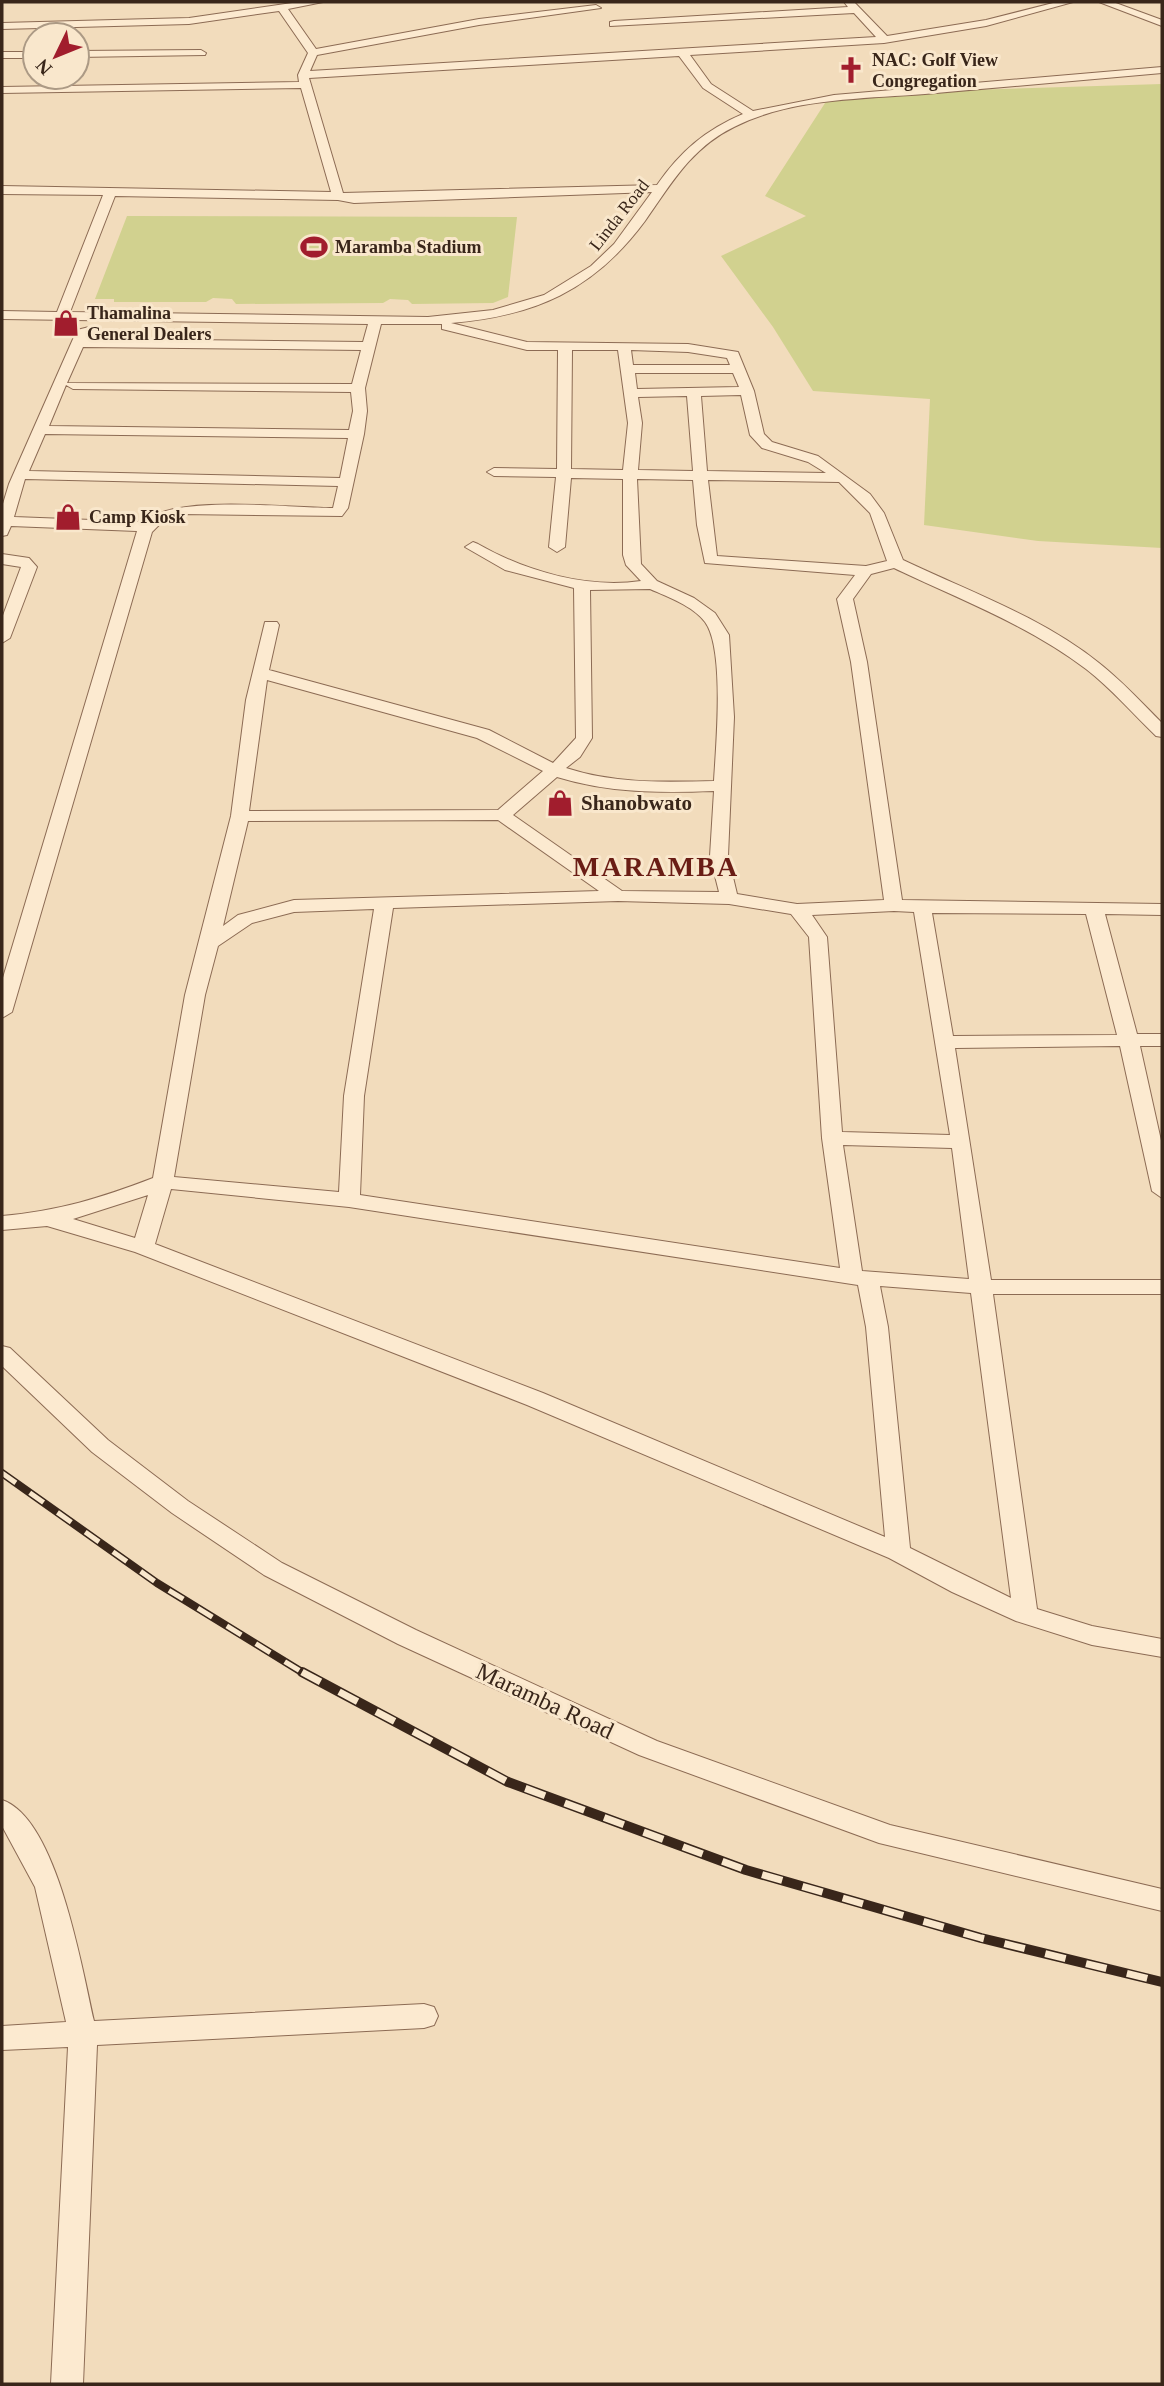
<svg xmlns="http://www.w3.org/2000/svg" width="1164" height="2386" viewBox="0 0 1164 2386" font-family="'Times New Roman',serif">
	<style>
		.green { fill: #d1d18f }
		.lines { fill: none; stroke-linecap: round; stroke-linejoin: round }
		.street-casing { stroke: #8c6b54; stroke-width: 2 }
		.street { fill: #fcead0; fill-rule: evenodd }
		.rail-far1-casing { stroke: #39261a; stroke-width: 8 }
		.rail-casing { stroke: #39261a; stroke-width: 10 }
		.rail-far1 { stroke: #f9e7cc; stroke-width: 5; stroke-dasharray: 17; stroke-linecap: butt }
		.rail { stroke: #f9e7cc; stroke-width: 7; stroke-dasharray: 21; stroke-linecap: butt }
		.labels { text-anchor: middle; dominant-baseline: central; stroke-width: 6; stroke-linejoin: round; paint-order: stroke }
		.far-poi-label { font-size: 18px; font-weight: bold; fill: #39261a; stroke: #f9e7cc; text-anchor: start }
		.far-street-label { font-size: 18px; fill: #39261a; stroke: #f9e7cc }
		.poi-label { font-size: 21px; font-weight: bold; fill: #39261a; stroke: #f9e7cc; text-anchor: start }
		.near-street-label { font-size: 24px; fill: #39261a; stroke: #f9e7cc }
		.district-label { font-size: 28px; font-weight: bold; letter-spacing: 2px; fill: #6a1d15; stroke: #f9e7cc }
	</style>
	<rect width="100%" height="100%" fill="#f2dcbc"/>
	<path class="green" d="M1162,84V548L1038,541L924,525L930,399L813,391L773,327L721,256L806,216L765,196L827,100L876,93Z
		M127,216L517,217L508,297L493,303L412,304L408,300L390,299L383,303L236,304L232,299L213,298L206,302H114V299H95Z"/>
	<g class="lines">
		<defs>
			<path id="street" d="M299,2H323L288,9L316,49L479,19L596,5L601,8L479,25L317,55L310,71L876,37L854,13L610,26V22L614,21L848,7L844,2H854L887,36L986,20L1057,2H1073L986,26L884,43L690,55L711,84L753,111L834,95L1162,67V73C1083,80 1004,87 925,94C862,99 791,98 734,127C691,148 671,184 645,221C594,290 535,316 451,323L527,342L688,344L738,352L754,391L764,434L772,442L818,456L870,494L884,513L903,560C968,591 1042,617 1099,663C1122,681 1142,703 1162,723V737L1156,736C1133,714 1111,688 1086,669C1028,625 959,599 894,568L871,574L853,599L867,662L902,900L1162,904V915L1105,914L1137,1034H1162V1046H1140L1162,1145V1198L1152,1191L1120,1046L955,1048L991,1280H1162V1294H993L1037,1609L1092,1626L1162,1639V1657L1092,1645L1016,1621L952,1592L889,1558L527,1405L135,1252L47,1226L2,1230V1216C58,1211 101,1198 153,1178L185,995L231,816L246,700L265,622H277L279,625L269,670L489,730L553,763L576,738L574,588L505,570L465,547L473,542L478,544C525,571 586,589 641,581L626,565L623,555V479L571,478L565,547L557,552L549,547L556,477L494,476L487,472L494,468L557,469L558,350H527L442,329V324H381L365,388L367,411L364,434L348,508L342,516L181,514L164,520L152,532L12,1012L2,1018V981L137,531L11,526L7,535L2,536V507L9,484L77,330L89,327L87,339L363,342L368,324L2,319V311L57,312L103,195L2,194V186L331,192L301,88L2,93V87L299,82L298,75L308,53L279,11L189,24L2,29V23L189,18ZM679,56L703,88L743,114C705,130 680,152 657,185L343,193L309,78ZM652,192L614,244L591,266L544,295L493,310L428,317L70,312L115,196L338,200L354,203ZM83,347L361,350L352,384L67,383ZM572,350H618L628,423L623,470L571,469ZM631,350L688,352L727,358L730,365H633ZM635,373H733L739,387L637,389ZM66,385L73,389L351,392L353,411L349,430L49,426ZM741,395L750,435L762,448L808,462L826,473L707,471L701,396ZM687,396L693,471L638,470L642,423L638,397ZM45,434L348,438L340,478L29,471ZM25,479L338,486L333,508C291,508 172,494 144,522L14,517ZM637,479L693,480L697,525L705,563L855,575L837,599L851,662L884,900L797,904L737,894L728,856L734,717L729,635L715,613L694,598L657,581L641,564ZM708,480L839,482L870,513L887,561L866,566L717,556ZM650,589C668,597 693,606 705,622C725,649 716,745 714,781C663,782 615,784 566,768L580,757L592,738L590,590ZM267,680L477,738L543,771L498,810L249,811ZM557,777C609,793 659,793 714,791L710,856L719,892L622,891L513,815ZM498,820L599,891L294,900L238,915L223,926L248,821ZM618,901L729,904L791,914L809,937L822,1138L840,1268L360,1195L364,1096L393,908ZM374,909L344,1096L339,1192L174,1177L205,995L218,946L252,923L294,912ZM894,911L914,912L950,1135L842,1132L827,937L812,915ZM932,913L1086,914L1117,1035L953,1036ZM843,1145L952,1148L969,1279L862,1271ZM171,1189L349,1207L858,1285L866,1327L885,1537L543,1393L155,1244ZM148,1195L135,1238L73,1219ZM880,1286L971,1293L1011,1598L910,1548L888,1327Z
				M1099,2H1113L1162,20V26Z
				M201,50L206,53L205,55L77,57V51Z
				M2,52H35V58H2Z
				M2,554L29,558L37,567L10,638L2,643V618L21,567L2,564Z
				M2,1346L10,1348L108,1440L188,1501L282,1563L416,1630L657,1741L890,1825L1162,1889V1911L879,1843L639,1755L398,1644L264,1575L172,1513L92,1452L2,1366Z
				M2,1800C57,1818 82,1969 94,2021L424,2004L434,2007L438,2016L434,2025L424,2028L97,2045L83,2384H51L68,2047L2,2050V2026L66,2022L35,1887L2,1826Z"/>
		</defs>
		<use href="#street" class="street-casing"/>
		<use href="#street" class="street"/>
		<defs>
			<path id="rail-far1" d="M2,1473L157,1583L305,1674"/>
			<path id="rail" d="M302,1672L508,1782L746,1870L981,1938L1162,1982"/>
		</defs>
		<use href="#rail-far1" class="rail-far1-casing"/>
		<use href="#rail" class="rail-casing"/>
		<use href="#rail-far1" class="rail-far1"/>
		<use href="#rail" class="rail"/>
	</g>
	<defs>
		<symbol id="church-bare" viewBox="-9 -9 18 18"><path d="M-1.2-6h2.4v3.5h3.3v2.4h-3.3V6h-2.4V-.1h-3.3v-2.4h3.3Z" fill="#a11d2d" stroke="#f9e7cc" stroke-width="2.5" paint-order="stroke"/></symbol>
		<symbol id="stadium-bare" viewBox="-9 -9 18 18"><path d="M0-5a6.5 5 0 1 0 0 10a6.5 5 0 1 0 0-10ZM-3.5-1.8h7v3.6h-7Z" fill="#a11d2d" stroke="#f9e7cc" stroke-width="2.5" paint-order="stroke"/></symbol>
		<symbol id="shop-bare" viewBox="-9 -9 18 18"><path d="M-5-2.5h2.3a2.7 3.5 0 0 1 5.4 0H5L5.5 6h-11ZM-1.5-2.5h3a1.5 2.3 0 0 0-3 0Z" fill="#a11d2d" stroke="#f9e7cc" stroke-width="2.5" paint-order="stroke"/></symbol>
	</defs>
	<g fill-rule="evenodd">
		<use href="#church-bare" x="832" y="51" width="38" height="38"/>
		<use href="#stadium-bare" x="295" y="228" width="38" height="38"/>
		<use href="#shop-bare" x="47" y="304" width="38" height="38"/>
		<use href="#shop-bare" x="49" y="498" width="38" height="38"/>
		<use href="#shop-bare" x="541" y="784" width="38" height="38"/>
	</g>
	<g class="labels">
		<g class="far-poi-label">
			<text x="872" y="60">NAC: Golf View<tspan x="872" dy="21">Congregation</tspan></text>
			<text x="335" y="247">Maramba Stadium</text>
			<text x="87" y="313">Thamalina<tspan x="87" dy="21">General Dealers</tspan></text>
			<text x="89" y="517">Camp Kiosk</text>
		</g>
		<g class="far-street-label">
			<text transform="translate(619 215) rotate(-52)">Linda Road</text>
		</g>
		<g class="poi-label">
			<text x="581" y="803">Shanobwato</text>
		</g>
		<g class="near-street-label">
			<text transform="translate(545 1701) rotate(25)">Maramba Road</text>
		</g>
		<g class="district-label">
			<text x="656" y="866">MARAMBA</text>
		</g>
	</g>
	<rect width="1164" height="2386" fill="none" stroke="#39261a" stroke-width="7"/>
	<g transform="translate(56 56) rotate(227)"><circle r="33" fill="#f9e7cc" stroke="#ac9a85" stroke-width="2"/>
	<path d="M0-5L12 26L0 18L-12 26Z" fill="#a11d2d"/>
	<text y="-10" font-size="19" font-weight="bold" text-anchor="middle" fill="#39261a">N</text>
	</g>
</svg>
